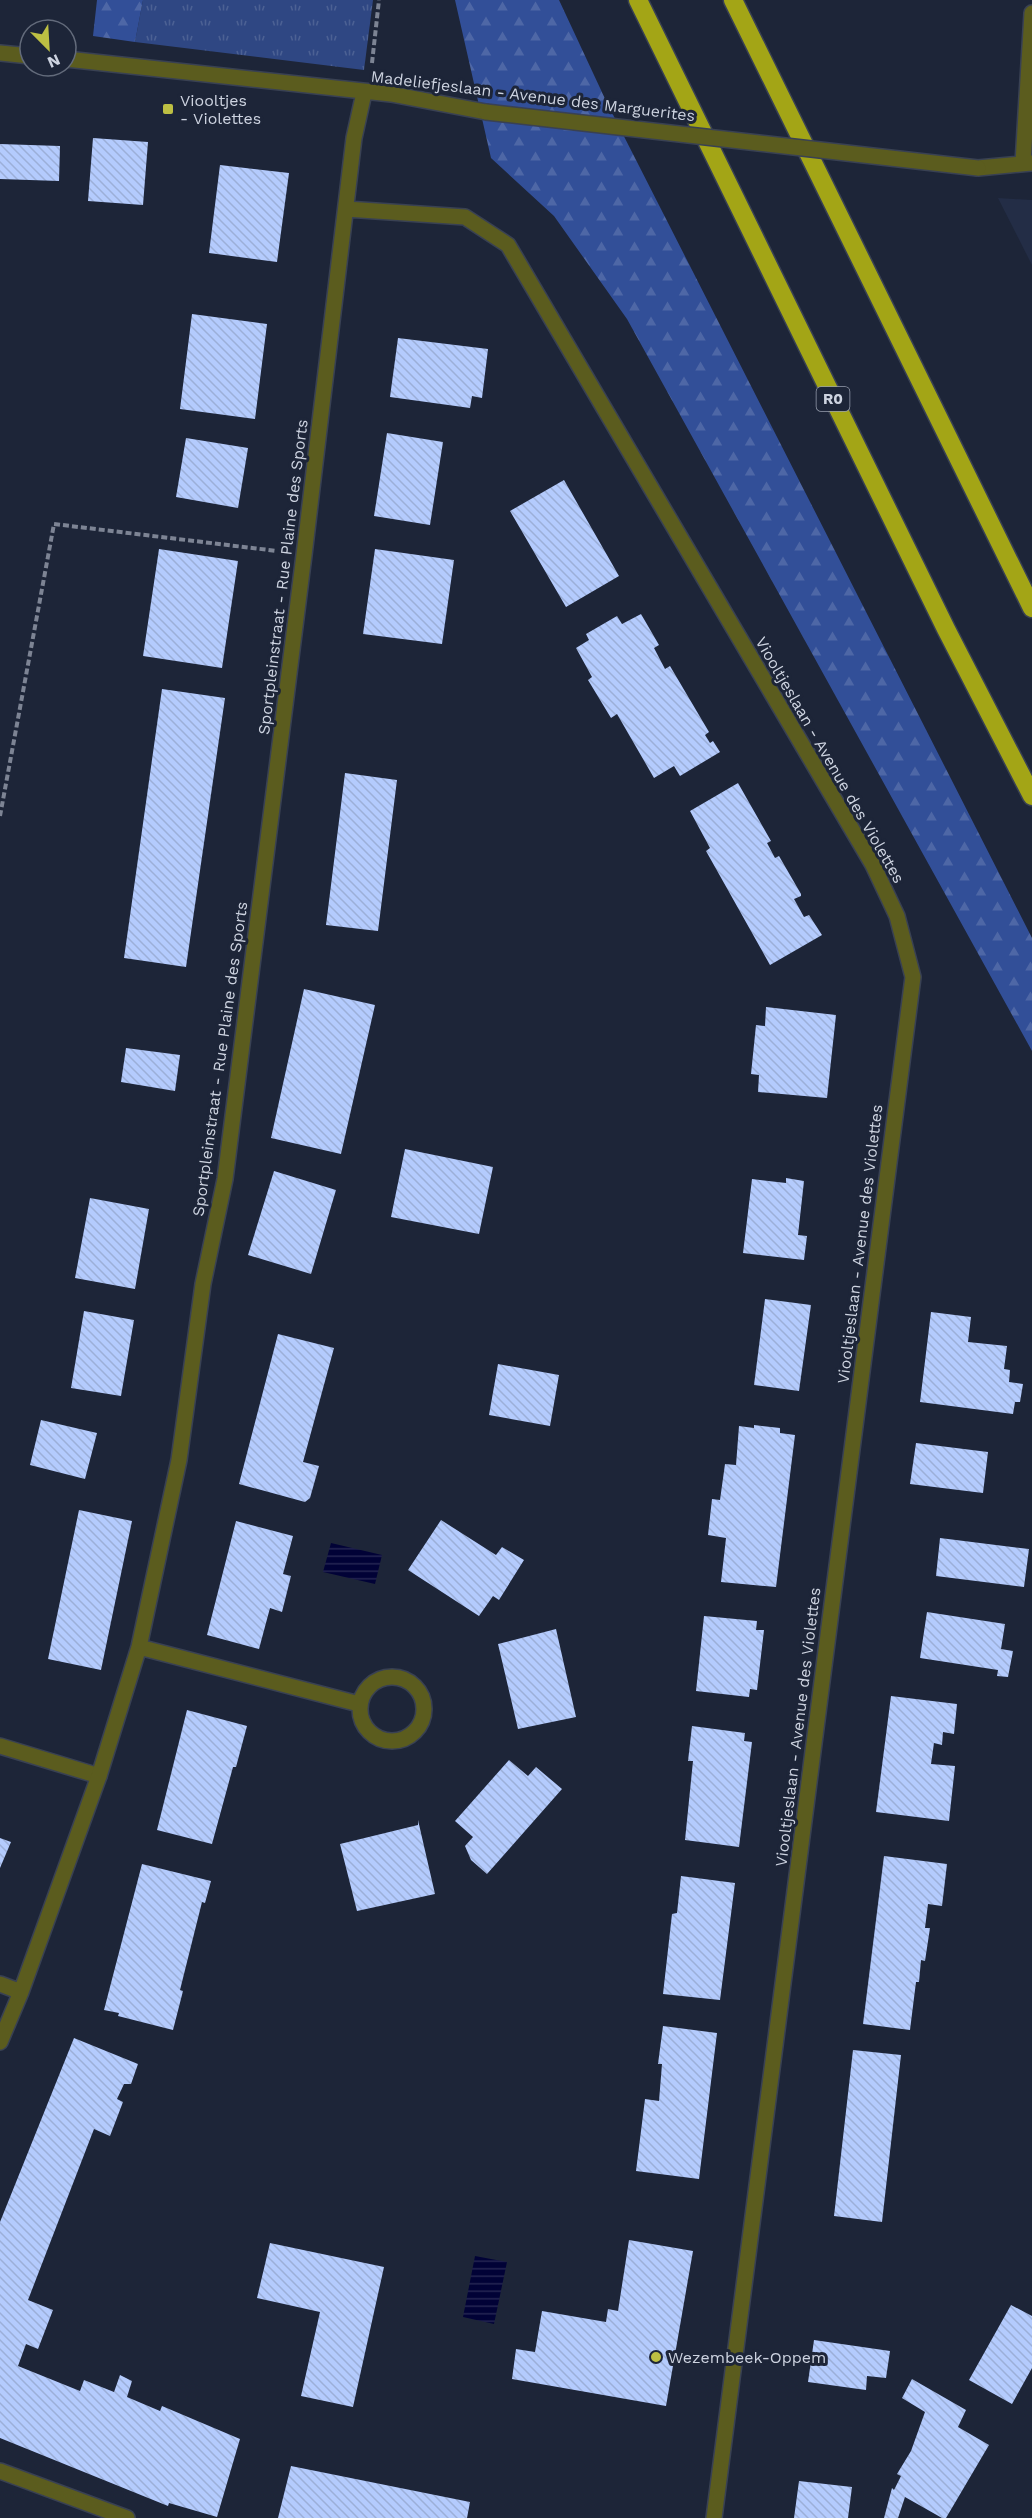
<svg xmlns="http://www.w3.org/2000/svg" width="1032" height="2518" viewBox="0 0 1032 2518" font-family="'Work Sans',sans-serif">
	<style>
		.built { fill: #232d46 }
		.grass { fill: url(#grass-tufts) }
		.forest { fill: url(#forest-firs) }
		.water { fill: url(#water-rules) }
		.building { fill: url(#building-back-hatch) }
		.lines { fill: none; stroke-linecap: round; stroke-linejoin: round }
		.service-casing { stroke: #394153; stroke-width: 18 }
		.minor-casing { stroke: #394153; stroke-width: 18 }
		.motorway-casing { stroke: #394153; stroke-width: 21 }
		.path { stroke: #7d8494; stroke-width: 4; stroke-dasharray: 6 3; stroke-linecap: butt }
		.service { stroke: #5b5c1e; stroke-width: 15 }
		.minor { stroke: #5b5c1e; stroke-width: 15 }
		.motorway { stroke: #a3a516; stroke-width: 18 }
		.minor-bridge-casing { stroke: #394153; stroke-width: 18; stroke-linecap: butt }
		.minor-bridge { stroke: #5b5c1e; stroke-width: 15 }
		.poi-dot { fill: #bdbf43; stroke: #1d2538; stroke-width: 2 }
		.labels { text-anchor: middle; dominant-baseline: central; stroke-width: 6; stroke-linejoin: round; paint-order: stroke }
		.shield { fill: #1d2538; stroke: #989fae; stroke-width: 1.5 }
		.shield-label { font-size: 15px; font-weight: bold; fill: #cdd3e0 }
		.street-label { font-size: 16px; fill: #cdd3e0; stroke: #1d2538 }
		.poi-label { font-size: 16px; fill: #cdd3e0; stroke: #1d2538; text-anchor: start }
	</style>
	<defs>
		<pattern id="grass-tufts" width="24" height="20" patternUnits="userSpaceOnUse" patternTransform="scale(1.5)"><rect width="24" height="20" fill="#2f4783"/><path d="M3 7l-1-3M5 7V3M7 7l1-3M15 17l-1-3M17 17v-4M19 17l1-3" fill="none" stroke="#4c6194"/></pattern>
		<pattern id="forest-firs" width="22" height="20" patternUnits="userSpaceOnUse" patternTransform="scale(1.5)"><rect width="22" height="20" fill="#324f98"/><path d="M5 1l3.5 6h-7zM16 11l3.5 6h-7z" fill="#4e67a6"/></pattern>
		<pattern id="water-rules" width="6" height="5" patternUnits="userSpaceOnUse" patternTransform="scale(1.5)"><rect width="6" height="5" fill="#010236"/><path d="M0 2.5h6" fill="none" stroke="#252653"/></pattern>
		<pattern id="building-back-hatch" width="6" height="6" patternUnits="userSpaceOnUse" patternTransform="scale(1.5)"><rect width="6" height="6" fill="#b4cbfd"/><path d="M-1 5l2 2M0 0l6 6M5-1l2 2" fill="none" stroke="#9cafd8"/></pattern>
	</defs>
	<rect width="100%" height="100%" fill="#1d2538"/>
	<path class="built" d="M998,198L1032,200V265Z"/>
	<path class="grass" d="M143,0H373L364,70L135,42Z"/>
	<path class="forest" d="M97,0H143L135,42L93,36Z
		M455,0H559L607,103L1032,938V1051L627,319L554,216L491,158Z"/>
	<path class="water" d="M331,1543L382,1555L375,1584L323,1572Z
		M475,2256L507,2262L494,2324L463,2317Z"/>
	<path class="building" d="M93,138L148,142L143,205L88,201Z
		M0,144L60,146L59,181L0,179Z
		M220,165L289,173L277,262L209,253Z
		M192,314L267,324L255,419L180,409Z
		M398,338L488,349L482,398L472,396L470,408L390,397Z
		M387,433L443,442L430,525L374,516Z
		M186,438L248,448L238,508L176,497Z
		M564,480L619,576L566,607L510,511Z
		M159,549L238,561L222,668L143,656Z
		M375,549L454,560L442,644L363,634Z
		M641,614L659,645L654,648L665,669L670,666L709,732L705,735L710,743L713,741L720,752L680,776L674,766L654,778L617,714L611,718L588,680L592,677L576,648L589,640L586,634L617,616L622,624Z
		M162,689L225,698L186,967L124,958Z
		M345,773L397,780L378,931L326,925Z
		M738,783L771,841L767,843L775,858L779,856L801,894V896L794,899L804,917L809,915L822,935L770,965L706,851L710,848L690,811Z
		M304,989L375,1005L341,1154L271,1138Z
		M766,1007L836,1015L827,1098L758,1092L759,1075L751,1074L756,1025L765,1026Z
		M126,1048L180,1055L175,1091L121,1082Z
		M405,1149L493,1167L479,1234L391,1217Z
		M274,1171L336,1190L311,1274L248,1255Z
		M786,1178L804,1181L798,1235L807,1236L804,1260L743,1253L752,1179L786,1183Z
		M90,1198L149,1209L135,1289L75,1278Z
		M765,1299L811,1305L799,1391L754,1385Z
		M84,1311L134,1320L121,1396L71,1388Z
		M931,1312L971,1317L968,1342L1007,1346L1004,1369L1010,1370L1009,1382L1023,1384L1020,1402H1015L1013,1414L920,1402Z
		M278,1334L334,1348L303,1462L319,1466L310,1498L305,1502L239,1484Z
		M498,1364L559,1375L550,1426L489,1415Z
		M41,1420L97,1433L85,1479L30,1465Z
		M754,1425L780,1428V1433L795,1435L776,1587L721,1582L726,1538L708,1535L712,1499L720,1500L725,1464L736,1465L739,1426L754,1428Z
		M916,1443L988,1452L983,1493L910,1484Z
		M79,1510L132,1521L101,1670L48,1659Z
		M441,1520L496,1555L502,1547L524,1560L499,1600L493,1596L479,1616L408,1570Z
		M236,1521L293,1536L283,1574L291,1576L282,1612L270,1608L259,1649L207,1635Z
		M940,1538L1029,1549L1024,1587L936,1576Z
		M927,1612L1005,1624L1001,1649L1013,1651L1008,1677L997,1676L998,1670L920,1658Z
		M704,1616L757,1621L756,1630H764L757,1690L750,1689L749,1697L696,1691Z
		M556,1629L576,1717L518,1729L498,1644Z
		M891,1696L957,1704L954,1734L943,1732L942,1745L934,1743L931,1764L955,1766L949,1821L876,1812Z
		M187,1710L247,1726L236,1767H233L212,1844L157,1830Z
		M692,1726L745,1733L744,1741L752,1742L739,1847L685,1840L693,1761H688Z
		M509,1760L528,1776L536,1767L562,1789L487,1874L471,1860L465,1846L473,1837L455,1821Z
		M418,1820L435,1894L357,1911L340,1844L418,1825Z
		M0,1838L11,1842L0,1868Z
		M884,1856L947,1864L942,1906L928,1904L925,1928H930L925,1961L921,1960L919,1982H916L910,2030L863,2024Z
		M142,1864L211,1881L205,1903L202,1902L180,1990L183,1991L173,2030L118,2016L119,2013L104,2010Z
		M681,1876L735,1883L720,2000L663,1994L672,1914L677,1913Z
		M663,2026L717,2033L699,2179L636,2171L645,2099L659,2101L662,2064H658Z
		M74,2038L138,2064L131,2084H124L117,2099L123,2102L110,2136L94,2129L28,2300L53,2310L38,2349L26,2344L18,2366L80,2391L84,2380L114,2392L120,2375L132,2381L127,2397L160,2411L162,2406L240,2439L217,2517L169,2503L168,2506L0,2438V2222Z
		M853,2050L901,2055L882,2222L834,2216Z
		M629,2240L693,2251L666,2406L512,2379L516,2349L535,2352L542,2311L606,2322L608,2309L618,2311Z
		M270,2243L384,2267L353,2407L301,2396L320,2312L257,2298Z
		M1011,2305L1032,2316V2368L1012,2404L969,2380Z
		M814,2340L890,2351L886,2378L867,2376L866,2390L808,2382Z
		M912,2379L966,2410L958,2427L989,2445L946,2518H942L905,2497L898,2518H884L892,2488L894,2490L901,2476L897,2474L911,2451L925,2412L902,2398Z
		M291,2466L470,2502L467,2518H278Z
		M799,2481L852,2487L848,2518H794Z"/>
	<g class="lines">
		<defs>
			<path id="service" d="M0,1746L99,1776"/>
			<path id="minor" d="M0,53L30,56
				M66,59L391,94L486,112
				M1023,163L1032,13
				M978,168L1032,163
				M346,209L465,217L508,245L873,865L897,916L913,977L714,2518
				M139,1647L359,1704
				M360 1709a32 32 0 1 1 64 0a32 32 0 1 1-64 0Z
				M0,1984L21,1992
				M0,2042L21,1992L99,1776L139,1647L179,1460L203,1284L225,1179L304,555L354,138L364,93
				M0,2471L127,2518"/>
			<path id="motorway" d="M638,0L946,629L1032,796
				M733,0L1032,608"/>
		</defs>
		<use href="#service" class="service-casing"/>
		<use href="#minor" class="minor-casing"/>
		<use href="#motorway" class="motorway-casing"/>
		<path class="path" d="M372,63L379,0
			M0,816L54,524L277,551"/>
		<use href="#service" class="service"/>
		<use href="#minor" class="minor"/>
		<use href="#motorway" class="motorway"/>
		<defs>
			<path id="minor-bridge" d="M486,112L978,168"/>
		</defs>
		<use href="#minor-bridge" class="minor-bridge-casing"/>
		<use href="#minor-bridge" class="minor-bridge"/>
	</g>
	<g class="poi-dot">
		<rect x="162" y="103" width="12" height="12" rx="3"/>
		<circle cx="656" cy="2357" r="6"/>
	</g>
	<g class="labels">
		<rect class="shield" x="816.5" y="387" width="33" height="24" rx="4.5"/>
		<g class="shield-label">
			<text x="833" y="399">R0</text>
		</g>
		<g class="street-label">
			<text transform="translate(533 96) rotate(7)">Madeliefjeslaan - Avenue des Marguerites</text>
			<text transform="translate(283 577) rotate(-83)">Sportpleinstraat - Rue Plaine des Sports</text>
			<text transform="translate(830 760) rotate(60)">Viooltjeslaan - Avenue des Violettes</text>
			<text transform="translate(220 1059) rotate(-82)">Sportpleinstraat - Rue Plaine des Sports</text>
			<text transform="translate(860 1244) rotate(-83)">Viooltjeslaan - Avenue des Violettes</text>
			<text transform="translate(798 1727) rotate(-83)">Viooltjeslaan - Avenue des Violettes</text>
		</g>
		<g class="poi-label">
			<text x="180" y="100">Viooltjes<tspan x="180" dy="18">- Violettes</tspan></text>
			<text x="668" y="2357">Wezembeek-Oppem</text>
		</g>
	</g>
	<g transform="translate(48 48) rotate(156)"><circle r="28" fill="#1d2538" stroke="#636b7b" stroke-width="1.5"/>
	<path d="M0-4.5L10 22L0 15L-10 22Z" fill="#bdbf43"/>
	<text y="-9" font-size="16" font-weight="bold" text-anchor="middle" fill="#cdd3e0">N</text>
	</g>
</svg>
